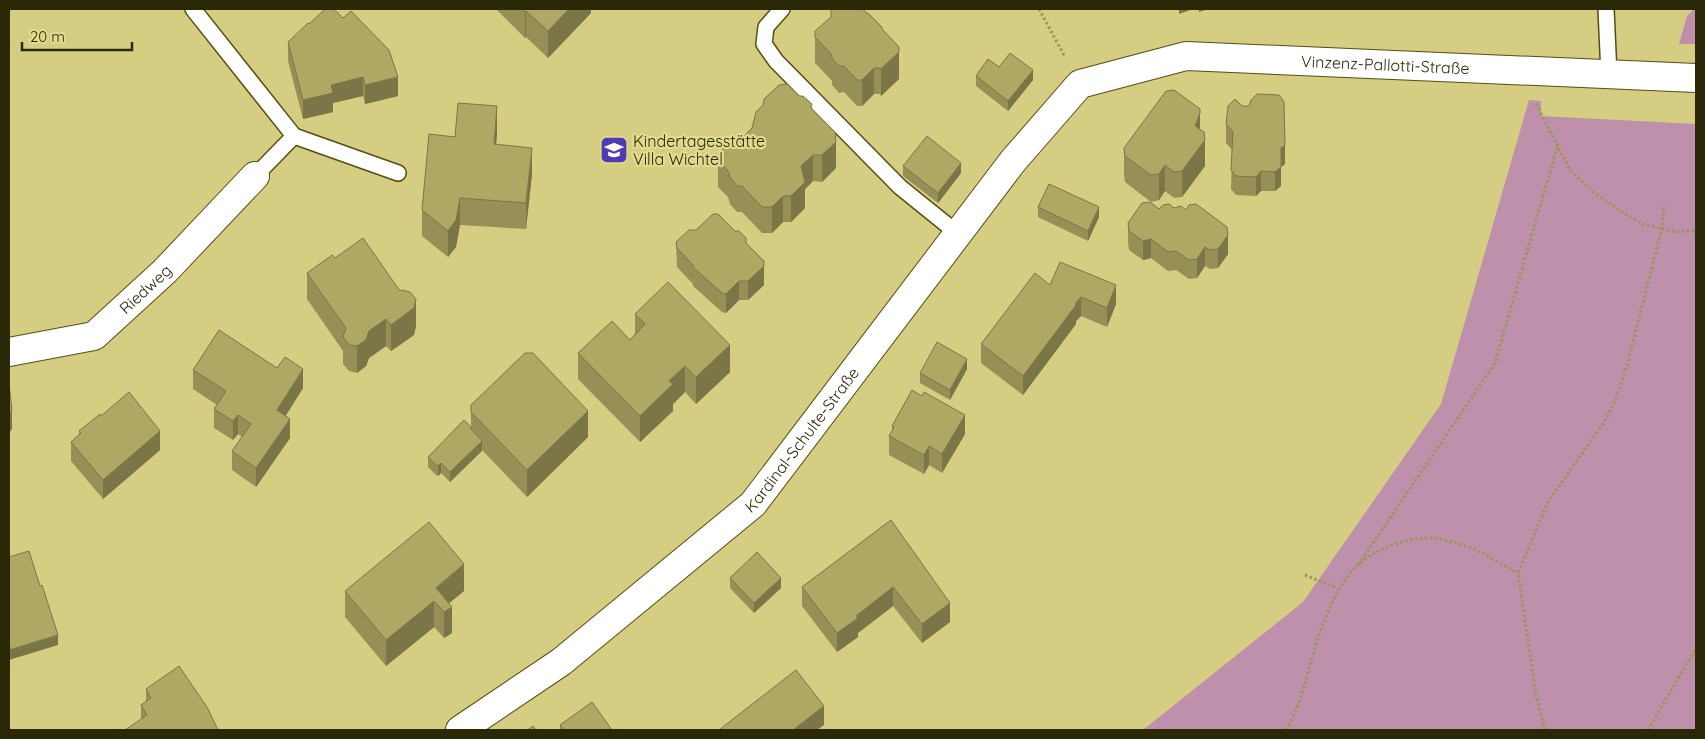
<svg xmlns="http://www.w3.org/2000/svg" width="1705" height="739" viewBox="0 0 1705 739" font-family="Quicksand,sans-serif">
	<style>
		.green { fill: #be90ab }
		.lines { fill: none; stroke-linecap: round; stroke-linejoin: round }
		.lane-casing { stroke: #554e13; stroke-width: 18 }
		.street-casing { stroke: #554e13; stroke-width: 30 }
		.path { stroke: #9c9658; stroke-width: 3; stroke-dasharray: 2.5 2.5; stroke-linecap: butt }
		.lane { stroke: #fff; stroke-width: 15 }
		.street { stroke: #fff; stroke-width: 28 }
		.wall { fill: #969057 }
		.shaded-wall { fill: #7a7647 }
		.building { fill: #afa865; stroke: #7a7647 }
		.labels { text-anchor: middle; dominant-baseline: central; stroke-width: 4.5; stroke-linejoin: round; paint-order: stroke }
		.street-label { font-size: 16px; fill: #2b2807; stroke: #e2da8e }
		.poi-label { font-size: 16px; fill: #2b2807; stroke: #e2da8e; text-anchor: start }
	</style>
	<rect width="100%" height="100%" fill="#d5cd81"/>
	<path class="green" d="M1694,9H1696V44H1679L1687,16Z
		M1529,100L1541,101V116L1696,124V730H1143L1303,602L1441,404Z"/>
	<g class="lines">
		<defs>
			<path id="lane" d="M193,9L294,136L255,176
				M782,9L766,27L764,44L776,61L900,187L957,233
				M1606,9L1609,75
				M294,136L398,173"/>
			<g id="street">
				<path id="s1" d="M9,352L94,336L165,271L255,176"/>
				<path id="s2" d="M460,730L561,662L753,504L1013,161L1080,84L1186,56L1696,78"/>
			</g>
		</defs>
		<use href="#lane" class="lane-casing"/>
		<use href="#street" class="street-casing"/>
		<path class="path" d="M1039,9L1065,57
			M1536,104L1570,170L1593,192L1625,214L1645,225L1678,232L1696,230
			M1359,564L1495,363L1558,144
			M1305,575L1339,589
			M1286,730C1306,696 1310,655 1325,619C1333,600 1343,578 1359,564C1376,549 1404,539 1426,538C1434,537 1455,542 1463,545C1482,551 1500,564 1518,573
			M1545,730L1536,695L1518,573L1548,502L1605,421L1616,398L1627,365L1662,228L1664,204
			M1648,730L1696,648"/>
		<use href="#lane" class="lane"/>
		<use href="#street" class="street"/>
	</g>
	<path class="wall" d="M496,9H591V13L548,58L526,37L525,38Z
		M309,24L398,96L365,104L363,96L333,103V112L303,119L288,61V42Z
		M882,29L899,79L881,96L880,94H874L862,106H857L844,92L839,93L832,85V81L815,63V31Z
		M976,76L1033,80L1008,111L976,86Z
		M763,105L812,109L836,168L822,182L813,181L805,189V208L791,222H783L772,233H762L742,212H737L730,204L728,197L718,187V160L752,128Z
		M1226,124L1285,164L1281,167V186L1275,191H1261L1256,196L1236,195L1231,189L1232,150L1226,143Z
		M1200,130L1205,166L1182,197L1174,198L1165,191L1159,200L1151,202L1125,182L1124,174V148Z
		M497,133L496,144L532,174L526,229L460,225L456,247L448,257L422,236V210L455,137Z
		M903,166L961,173L938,203L903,176Z
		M1142,203L1228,254L1218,268L1210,269L1205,266L1197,278L1189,279L1176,270L1168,271L1151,258L1143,260L1129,250L1128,242V223Z
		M1038,207L1099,217L1088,241L1038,217Z
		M676,242L746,243L764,280V285L748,300H739L726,313L722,312L693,286V284L677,267Z
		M335,258L416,326L414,335L391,351L386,346L369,358L366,366L357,373L349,371L343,364V351L307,299V273Z
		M1050,285L1116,304L1107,327L1081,316L1076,321V324L1023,395L981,363V344Z
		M635,314L730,372L696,404L685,392L673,404V411L640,442L578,379V353L630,340L635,334Z
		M967,369L950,400L920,383V373Z
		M193,370L303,388L285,416L290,438L256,487L232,470V451L242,437L238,434L233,440L214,428V409L217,405L193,389Z
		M471,405L588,437L527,497L482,450L450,482L441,473L438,476L436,475L428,467V457L471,427Z
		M101,416L160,450L103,499L71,461V442L79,435V431Z
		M892,426L965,434L942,473L929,465L924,474L889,455V436L892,433Z
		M891,520L950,622L922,643L893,606L858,633V637L837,652L802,606V587Z
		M730,578L781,588L754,613L730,588Z
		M345,591H464L449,603L452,633L444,638L434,627L386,666L345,617Z
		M146,689L218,730L141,719V705L146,702Z
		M560,725L612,730H560Z"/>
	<path class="shaded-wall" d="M569,9H591V13L548,58V31Z
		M1179,9H1193L1179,14Z
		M1199,9H1208L1199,12Z
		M526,11V37L525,38V12Z
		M899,47V79L881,96V69Z
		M874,68V94L862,106V80Z
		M1033,70V80L1008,111V101Z
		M363,77V96L333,103V112L303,119V100L331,85Z
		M398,77V96L365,104V85Z
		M497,106V133L494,170V144Z
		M1200,113V139L1195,126Z
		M1205,140V166L1182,197V171Z
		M836,142V168L822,182V155Z
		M1285,145V164L1281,167V186L1275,191V172L1281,148Z
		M532,148V174L526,229V203Z
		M813,155V181L805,189V208L791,222V196L801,166Z
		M961,163V173L938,203V193Z
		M1165,165V191L1159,200V174Z
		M1261,171V191L1256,196V177Z
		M783,196V222L772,233V207Z
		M460,198V225L456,247L448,257V231Z
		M1099,207V217L1088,241V231Z
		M1228,235V254L1218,268V249Z
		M1151,239V258L1143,260V241Z
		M1205,247V266L1197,278V259Z
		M764,261V285L748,300V281Z
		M739,281V300L726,313V294Z
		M1116,285V304L1107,327V308Z
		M1081,297V316L1076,321V324L1023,395V376Z
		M416,299V326L414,335L391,351V325Z
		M386,319V346L369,358L366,366L357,373V346L369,331Z
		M730,345V372L696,404V377Z
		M967,359V369L950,400V390Z
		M685,366V392L673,404V411L640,442V416L669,381Z
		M303,369V388L277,430V410Z
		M12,410V429L9,433V414Z
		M588,411V437L527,497V470Z
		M238,415V434L233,440V421Z
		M965,415V434L942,473V454Z
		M290,419V438L256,487V468Z
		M160,431V450L103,499V480Z
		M482,441V451L450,482V472Z
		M929,446V465L924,474V455Z
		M441,463V473L438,476V466Z
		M464,564V591L442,609L436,588Z
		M781,578V588L754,613V603Z
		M893,587V606L858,633V637L837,652V633L856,616Z
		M434,601V627L386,666V640Z
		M950,603V622L922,643V624Z
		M452,607V633L444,638V612Z
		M58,635V645L9,660V650Z
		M824,706V725L817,730H793Z"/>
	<path class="building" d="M325,9H334L343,18L351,11L389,50L398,77L365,85L363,77L331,85L333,93L303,100L288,42L308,23L309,24Z
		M523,9H569L548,31L526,11L525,12Z
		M831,9H862L867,13L869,14L882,27V29L899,47V52L881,69L880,68H874L862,80H857L844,66H839L832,59V55L815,37V31L831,17Z
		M1010,53L1033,70L1008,101L976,76L988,59L999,67Z
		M787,84L799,96H803L812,104L811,108L835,132L836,142L822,155H813L801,166L805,182L791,196H783L772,207H762L742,186H737L730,177L728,171L718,160L719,154L728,143L740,141L752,128L756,112L763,105L764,99L779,85Z
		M1174,90L1200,109V113L1195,126L1204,132L1205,140L1182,171L1174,172L1165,165L1159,174L1151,175L1125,156L1124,148L1166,91Z
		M1257,94L1279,95L1284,102L1285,145L1281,148V167L1275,172L1261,171L1256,177L1236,176L1231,170L1233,132L1226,124L1228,106L1235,99L1242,106H1249L1251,100Z
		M458,103L497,106L494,144L532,148L526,203L460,198L456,220L448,231L422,210L429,134L455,137Z
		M927,136L961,163L938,193L903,166Z
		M1049,184L1099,207L1088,231L1038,207Z
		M1150,202L1159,209L1163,205L1169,204L1174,208L1181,206L1186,210L1189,205L1196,204L1227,227L1228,235L1218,249L1210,250L1205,247L1197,259L1189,260L1176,251L1168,252L1151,239L1143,241L1129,231L1128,223L1142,203Z
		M713,214H718L735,231H739L746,238V243L764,261V266L748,281H739L726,294L722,293L693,267V265L677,248L676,242L689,230H696Z
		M363,238L400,291L402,290L410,292L416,299L414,308L391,325L386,319L369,331L366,340L357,346L349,345L343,337L346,328L307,273L332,255L335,258Z
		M1060,262L1116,285L1107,308L1081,297L1075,304L1076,305L1023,376L981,344L1035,273L1050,285Z
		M668,282L730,345L696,377L685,366L669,381L673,384L640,416L578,353L612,321L630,340L645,324L635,314Z
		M219,330L277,368L285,357L303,369L277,410L290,419L256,468L232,451L251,424L238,415L233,421L214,409L226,391L193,370Z
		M937,342L967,359L950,390L920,373Z
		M525,353H533L588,411L527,470L471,412V405Z
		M9,384L12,410L9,414Z
		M912,390L922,396L924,392L965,415L942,454L929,446L924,455L889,436L894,427L892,426Z
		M129,392L160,431L103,480L71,442L81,433L79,431L100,414L101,416Z
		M464,420L471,427V429L482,441L450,472L441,463L438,466L436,465L428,457Z
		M891,520L950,603L922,624L893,587L856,616L858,618L837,633L802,587Z
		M429,522L464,564L436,588L452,607L444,612L434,601L386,640L345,591Z
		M29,551L40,586L42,585L58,635L9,650V557Z
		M757,552L781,578L754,603L730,578Z
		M179,666L207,707L218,730H125L147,715L141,705L151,698L146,689Z
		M796,670L824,706L793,730H719Z
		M592,702L612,730H564L560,725Z
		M533,726L536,730H528Z"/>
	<defs>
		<symbol id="school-square" viewBox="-11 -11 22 22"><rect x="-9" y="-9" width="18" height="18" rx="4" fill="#4d3cb4" stroke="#e2da8e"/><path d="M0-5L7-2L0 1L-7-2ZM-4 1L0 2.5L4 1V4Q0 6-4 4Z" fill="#fff"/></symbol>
	</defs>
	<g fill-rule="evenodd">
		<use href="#school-square" x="598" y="134" width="32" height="32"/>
	</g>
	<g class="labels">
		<g class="street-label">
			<text stroke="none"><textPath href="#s2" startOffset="1212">Vinzenz-Pallotti-Straße</textPath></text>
			<text stroke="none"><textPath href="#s1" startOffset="156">Riedweg</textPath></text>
			<text stroke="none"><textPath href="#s2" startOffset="451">Kardinal-Schulte-Straße</textPath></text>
		</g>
		<g class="poi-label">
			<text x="633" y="141">Kindertagesstätte<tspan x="633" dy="18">Villa Wichtel</tspan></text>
		</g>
	</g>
	<rect width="1705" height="739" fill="none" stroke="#2b2807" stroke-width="20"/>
	<path d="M22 42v8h110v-8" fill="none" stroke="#2b2807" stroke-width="2.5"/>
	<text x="30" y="42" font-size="15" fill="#2b2807" stroke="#e2da8e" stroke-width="4" paint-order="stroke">20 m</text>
</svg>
